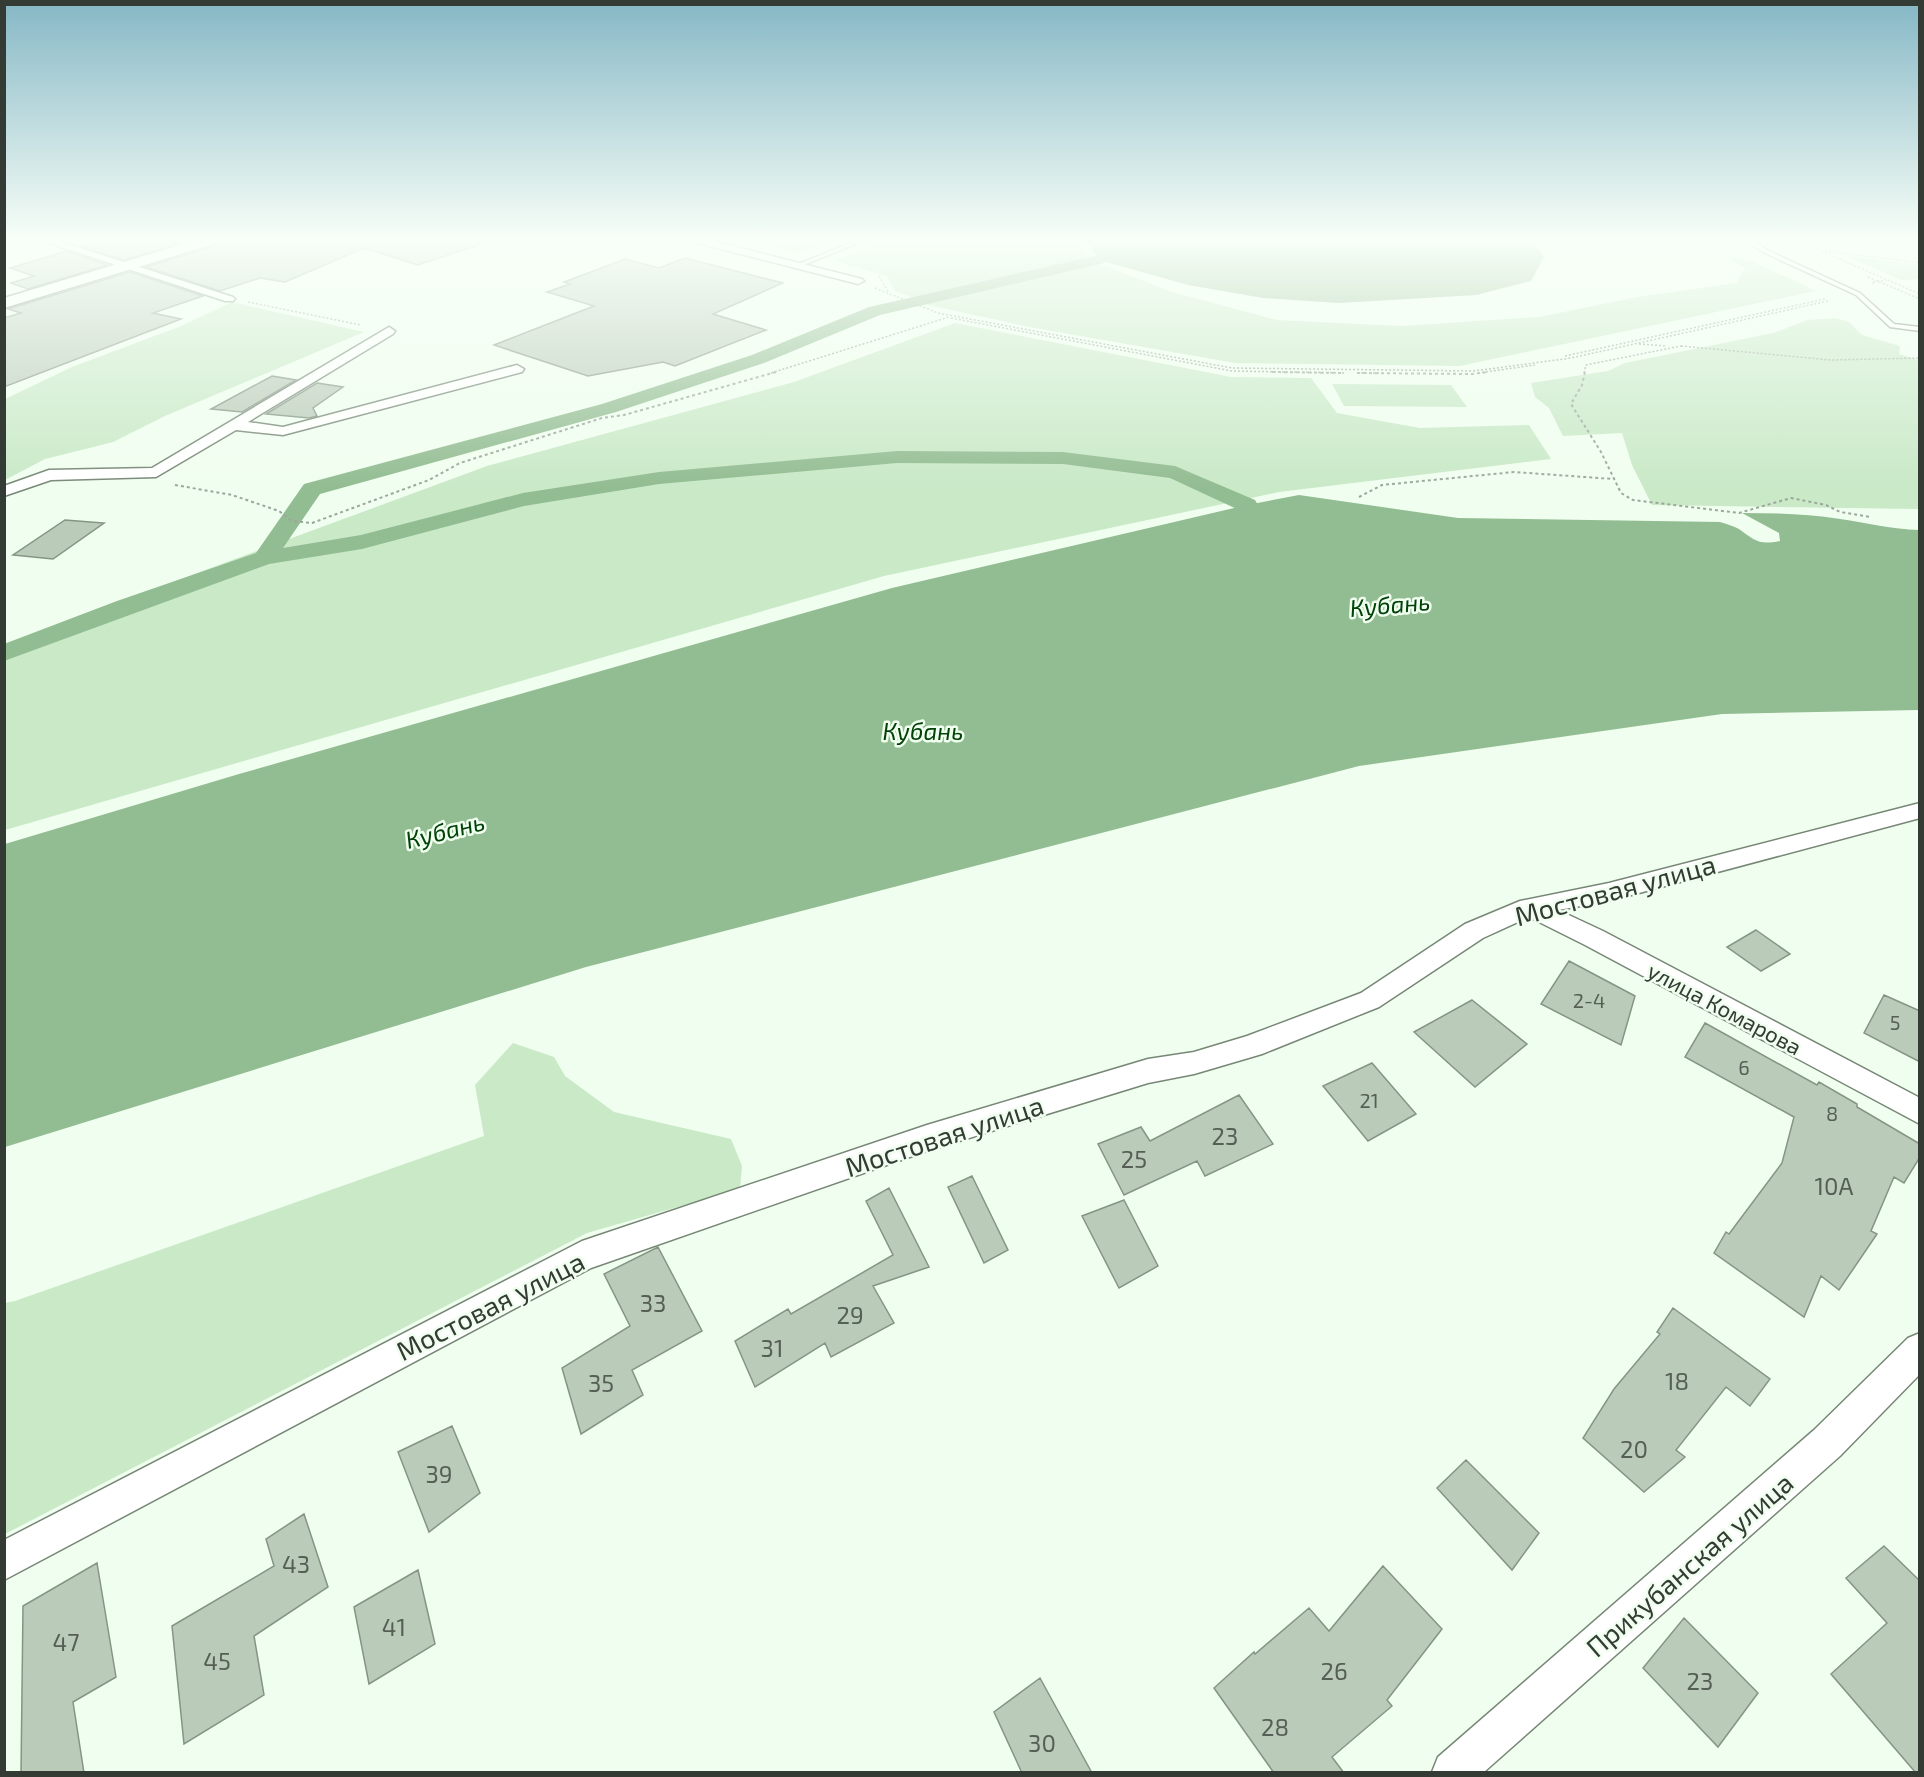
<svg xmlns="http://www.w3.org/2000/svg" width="1924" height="1777" viewBox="0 0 1924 1777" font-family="'Exo 2',sans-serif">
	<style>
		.green { fill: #c9e9c7 }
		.water { fill: #92bc91 }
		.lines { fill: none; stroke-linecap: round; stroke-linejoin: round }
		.canal { fill: #92bc91; fill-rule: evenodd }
		.building { fill: #bacbb9; stroke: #849584; stroke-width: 1.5 }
		.lane-casing { stroke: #778776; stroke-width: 3 }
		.street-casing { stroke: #778776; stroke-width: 3 }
		.secondary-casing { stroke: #778776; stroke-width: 3 }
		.path-far1 { stroke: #9ca79c; stroke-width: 1.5; stroke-dasharray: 2 2; stroke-linecap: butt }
		.path { stroke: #9ca79c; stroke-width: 2; stroke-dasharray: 3 3; stroke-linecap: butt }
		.lane { fill: #fff; fill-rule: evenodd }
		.street { fill: #fff; fill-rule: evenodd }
		.secondary { fill: #fff; fill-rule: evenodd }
		.labels { text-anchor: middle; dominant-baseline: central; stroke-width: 5; stroke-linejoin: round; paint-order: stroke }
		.number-label { font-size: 20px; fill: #565f55 }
		.street-label { font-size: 22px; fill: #343b34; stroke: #f0feef }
		.water-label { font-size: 24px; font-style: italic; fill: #024209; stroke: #f0feef }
		.near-number-label { font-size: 24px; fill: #565f55 }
		.near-street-label { font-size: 27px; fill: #343b34; stroke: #f0feef }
	</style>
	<rect width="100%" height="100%" fill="#f0feef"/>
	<path class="green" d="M744,240H834L799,254Z
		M888,240H1079L1091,259L914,298L895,291L887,276L835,261Z
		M1724,256L1754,262L1816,291L1460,366L1235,363L1029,327L923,304L1098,263L1172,292L1277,320L1402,326L1539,317L1638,297L1736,283L1745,268Z
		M1846,256L1919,265V279L1901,280Z
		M232,302L364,332L165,416L113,442L45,459L5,480V399L72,367L181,326Z
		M1835,318L1849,322L1862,335L1900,346L1899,354L1919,360V509L1652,505L1632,465L1622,433L1563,436L1549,408L1535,397L1531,383L1608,371L1625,363L1773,333L1808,320Z
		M955,323L1231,377L1311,378L1337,413L1420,428L1529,425L1551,459L1279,492L884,576L5,830V644L487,466L794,382Z
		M1332,384L1451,385L1467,407L1344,406Z
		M513,1043L554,1057L565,1076L614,1112L731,1139L742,1166L740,1189L587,1233L5,1534V1303L15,1301L484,1136L475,1085Z"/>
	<path class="water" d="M1086,240H1532L1544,257L1531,281L1476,295L1339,303L1263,298L1188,285L1099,260Z
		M1299,495L1458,518L1720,522C1726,524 1734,526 1739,529C1756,541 1758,545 1780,541L1779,533L1742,513C1775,513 1807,514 1840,519C1867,523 1892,529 1919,530V710L1722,714L1359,766L586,967L5,1147V844L239,774L892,588L1247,505Z"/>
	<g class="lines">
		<path class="canal" d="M1099,255L1104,257L1107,260L1104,263L880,315L764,363L616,412L320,494L283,548L361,535L523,493L659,472L897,451L1063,452L1175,466L1255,500L1258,505L1255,510L1247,512L1239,510L1170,478L1063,464L897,463L659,484L524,506L362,549L269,564L4,661V644L117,601L256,553L304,484L602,404L752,355L869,307Z"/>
	</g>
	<path class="building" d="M106,240L124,246L146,240H168L179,243L124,260L83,247Z
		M225,240H478L479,245L418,265L364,248L285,282L260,278L220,291L146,267L218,245Z
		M67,251L107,265L28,289L11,283L34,276L10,268Z
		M685,258L783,283L713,314L766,330L675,366L663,362L588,376L494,345L594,306L547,292L570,284L564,282L625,259L659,268Z
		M130,272L203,296L153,313L181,319L4,387V318L21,313L8,309Z
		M272,376L296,380L242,412L211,409Z
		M317,383L343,387L313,408L317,416L309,418L266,414Z
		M65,520L104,523L53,559L13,555Z
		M1756,930L1790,954L1761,971L1727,947Z
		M1569,961L1635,996L1621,1045L1541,1004Z
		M1884,995L1920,1011V1062L1864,1033Z
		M1472,1000L1527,1044L1475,1087L1414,1032Z
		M1705,1023L1817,1085L1819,1082L1857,1104V1107L1920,1144V1157L1904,1183L1894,1177L1871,1231L1877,1234L1839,1290L1821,1276L1804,1317L1714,1253L1726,1232L1729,1234L1782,1163L1794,1117L1685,1057Z
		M1372,1063L1416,1114L1368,1141L1323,1086Z
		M1239,1095L1273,1144L1205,1176L1197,1161L1124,1195L1098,1144L1141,1127L1150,1141Z
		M972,1176L1008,1250L984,1263L948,1187Z
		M889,1188L929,1267L873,1286L894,1323L831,1357L825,1343L755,1387L735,1341L788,1309L791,1314L893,1255L866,1201Z
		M1124,1200L1158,1266L1119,1288L1082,1216Z
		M658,1247L702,1331L632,1370L643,1395L581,1434L562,1368L630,1326L604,1274Z
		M1673,1308L1770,1379L1750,1406L1726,1387L1676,1450L1685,1457L1644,1492L1583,1438L1614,1389L1660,1334L1657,1332Z
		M452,1426L480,1493L429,1532L398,1452Z
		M1466,1460L1539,1533L1512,1570L1437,1488Z
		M304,1514L328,1587L254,1636L264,1695L184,1744L172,1626L274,1566L266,1539Z
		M1884,1546L1920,1581V1773H1916L1831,1674L1887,1623L1846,1578Z
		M97,1563L116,1677L73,1702L84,1773H21L23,1606Z
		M1383,1566L1442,1629L1387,1700L1392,1706L1332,1757L1344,1773H1274L1214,1688L1254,1652L1255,1654L1309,1608L1329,1631Z
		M418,1570L435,1644L369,1684L354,1607Z
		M1684,1618L1758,1693L1718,1747L1643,1668Z
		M1040,1678L1092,1773H1022L994,1712Z"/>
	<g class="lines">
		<defs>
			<path id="lane" d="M858,240H865L801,266L796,265Z
				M1744,240H1751L1769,251L1860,293L1894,324L1920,327V331L1890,327L1856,295L1765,253Z"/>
			<path id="street" d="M40,240H55L233,297L235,299L233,301H225Z
				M692,240H709L862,279L864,281L858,284L693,242Z
				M389,327L395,331L393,334L248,422L283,427L517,365L524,369L522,372L283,435L236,430L156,477L51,480L4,496V486L49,470L152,468Z
				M1920,803V818L1609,901L1558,910L1603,931L1920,1098V1124L1585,945L1529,917L1483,938L1379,1007L1262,1054L1194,1074L1148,1083L927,1151L591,1268L4,1580V1540L582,1241L927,1125L1148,1059L1194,1052L1247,1036L1361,993L1465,924L1520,901L1609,883Z
				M1920,1333V1374L1840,1456L1484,1772H1432L1438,1757L1814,1430L1908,1338Z"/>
			<path id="secondary" d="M197,240H219L217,243L4,308V298Z"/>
		</defs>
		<use href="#lane" class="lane-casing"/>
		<use href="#street" class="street-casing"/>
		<use href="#secondary" class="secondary-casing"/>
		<path class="path-far1" d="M1796,240L1920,294
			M1917,240L1920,242
			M1825,251L1920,263
			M879,276L889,293
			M1868,277L1920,299
			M1874,284L1872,282L1886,280
			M875,288L938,313L1232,368L1474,371L1571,358L1828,301
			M248,302L361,325
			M951,318L1232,371L1344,373
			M1639,344L1667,346
			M1681,346L1831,360L1920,358
			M1565,356L1825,299
			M771,373L949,317
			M1357,373H1381
			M1478,373L1535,365
			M1584,373L1586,365L1681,346"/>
		<path class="path" d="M1272,372L1344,373
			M1585,372L1582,385L1571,404L1601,452L1621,493L1633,500L1739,513L1791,498L1826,505L1840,512L1871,517
			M1357,373L1472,374L1488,372
			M175,485L232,495L279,511L292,521L312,523L429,480L460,463L602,418L624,415L776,372
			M1359,497L1382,485L1514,472L1613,479"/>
		<use href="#lane" class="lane"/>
		<use href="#street" class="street"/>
		<use href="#secondary" class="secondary"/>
	</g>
	<linearGradient id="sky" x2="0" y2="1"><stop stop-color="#85b7c5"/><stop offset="0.49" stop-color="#f8fff8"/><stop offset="1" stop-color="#f8fff8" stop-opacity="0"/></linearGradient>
	<rect width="1924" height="489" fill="url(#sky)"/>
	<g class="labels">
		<g class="number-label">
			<text x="1589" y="1000">2-4</text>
			<text x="1895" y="1022">5</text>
			<text x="1744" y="1067">6</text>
			<text x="1369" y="1100">21</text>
			<text x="1832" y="1113">8</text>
		</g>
		<g class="street-label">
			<text transform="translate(1725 1008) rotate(28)">улица Комарова</text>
		</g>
		<g class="water-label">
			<text transform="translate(1390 604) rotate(-5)">Кубань</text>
			<text x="923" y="730">Кубань</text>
			<text transform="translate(445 830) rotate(-14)">Кубань</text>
		</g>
		<g class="near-number-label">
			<text x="1225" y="1135">23</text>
			<text x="1134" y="1158">25</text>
			<text x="1834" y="1185">10А</text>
			<text x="653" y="1302">33</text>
			<text x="850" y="1314">29</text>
			<text x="772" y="1347">31</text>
			<text x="1677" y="1380">18</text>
			<text x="601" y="1382">35</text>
			<text x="1634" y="1448">20</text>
			<text x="439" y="1473">39</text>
			<text x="296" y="1563">43</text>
			<text x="394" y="1626">41</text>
			<text x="66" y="1641">47</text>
			<text x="217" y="1660">45</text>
			<text x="1334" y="1670">26</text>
			<text x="1700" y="1680">23</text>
			<text x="1275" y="1726">28</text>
			<text x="1042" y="1742">30</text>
		</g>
		<g class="near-street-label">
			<text transform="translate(1615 889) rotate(-15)">Мостовая улица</text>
			<text transform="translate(944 1135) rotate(-18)">Мостовая улица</text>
			<text transform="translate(490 1305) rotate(-27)">Мостовая улица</text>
			<text transform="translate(1689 1564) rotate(-41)">Прикубанская улица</text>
		</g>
	</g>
	<rect width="1924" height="1777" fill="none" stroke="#343b34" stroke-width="12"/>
</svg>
